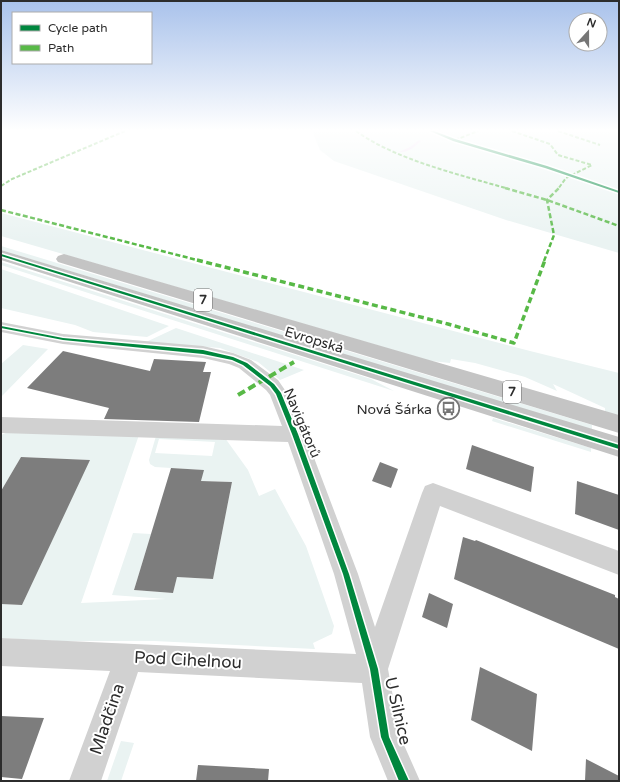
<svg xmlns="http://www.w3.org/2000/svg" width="620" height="782" viewBox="0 0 620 782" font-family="'Varela Round',sans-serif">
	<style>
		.green { fill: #eaf3f2; fill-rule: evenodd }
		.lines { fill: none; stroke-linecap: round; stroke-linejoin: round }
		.stream { fill: #ecd6f0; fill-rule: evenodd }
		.building { fill: #7d7d7d }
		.minor { fill: #d1d1d1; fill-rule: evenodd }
		.primary { fill: #c4c4c4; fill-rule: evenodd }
		.quiet-far3 { stroke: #58b947; stroke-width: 2; stroke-dasharray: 4 2; stroke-linecap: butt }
		.quiet-far2 { stroke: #58b947; stroke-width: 2.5; stroke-dasharray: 5 2.5; stroke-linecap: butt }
		.quiet-far1 { stroke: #58b947; stroke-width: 3.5; stroke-dasharray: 6 3.5; stroke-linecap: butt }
		.quiet { stroke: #58b947; stroke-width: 4; stroke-dasharray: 8 4; stroke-linecap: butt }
		.cycleway-casing { stroke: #fff; stroke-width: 3 }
		.cycleway { fill: #00873e; fill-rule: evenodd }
		.labels { text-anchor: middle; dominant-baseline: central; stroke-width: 4; stroke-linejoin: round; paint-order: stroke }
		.shield { fill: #fff; stroke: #6b6b6b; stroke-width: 1 }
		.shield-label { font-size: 13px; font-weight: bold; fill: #2c2c2c }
		.street-label { font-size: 14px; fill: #2c2c2c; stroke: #fff }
		.poi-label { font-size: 14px; fill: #2c2c2c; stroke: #fff; text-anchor: end }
		.near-street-label { font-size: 17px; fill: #2c2c2c; stroke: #fff }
	</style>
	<rect width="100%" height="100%" fill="#fff"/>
	<path class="green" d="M312,131H619V253L506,220L334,161L320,150Z
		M1,213L530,351L619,373V415L605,412V408L553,384L557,391L525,377L475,363L451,359L450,363L431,361L1,236Z
		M1,246L592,425V430L1,250Z
		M1,262L371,379L394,391L1,265Z
		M1,269L169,326L147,337L93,332L75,325L1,308Z
		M176,328L304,370L280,380L258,362L220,348L146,342Z
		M23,345L48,349L1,397V364Z
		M493,418L591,448V452L492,421Z
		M13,430L139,435L81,603L166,599L112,595L133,533L151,534L134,590L173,593L177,577L213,579L232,482L201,481L203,470L155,467L150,464L149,460L156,436L225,438L248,470L259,496L275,489L306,546L334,626L332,634L313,643L315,649L154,641H57L1,638V604L22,605L89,460L21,457L1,491V435ZM159,439L215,442L212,456L155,453Z
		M121,741L134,743L121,781H107Z"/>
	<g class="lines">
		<path class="stream" d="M419,140L421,141C415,147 407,153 399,152L410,147Z"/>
	</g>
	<path class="building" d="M63,351L150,371L154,359L206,362L203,372H211L199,422L104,419L109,408L27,388Z
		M472,445L534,467L531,492L466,469Z
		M21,457L90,460L22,605L1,604V491Z
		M380,462L398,469L391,488L372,481Z
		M171,468L204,470L201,481L232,482L213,579L177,577L173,593L134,590Z
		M577,481L619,495V530L575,514Z
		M463,537L475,541L476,540L615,595V597L619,599V649L454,579Z
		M429,593L453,604L447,628L422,617Z
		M480,667L537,694L532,751L471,720Z
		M1,716L44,718L22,779L1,777Z
		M586,759L619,776V781H585Z
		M198,765L269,769L268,781H196Z"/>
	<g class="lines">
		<path class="minor" d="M1,322L63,334L203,346L233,353L251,360L278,380L287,393L305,434L358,574L375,627L422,493L425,486L433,483L619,551V575L440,506L388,669L400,736L420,781H388L370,737L362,683L138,672L101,781H69L110,671L1,666V638L356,654L334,574L288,442L1,433V417L282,426L270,395L266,390L239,368L229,364L203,358L63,344L1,332Z"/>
		<path class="primary" d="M1,250L619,437V457L1,260Z
			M64,254L619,415V433L58,262L56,259L58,256Z"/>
		<path class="quiet-far3" d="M356,131C396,160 461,175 509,189
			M512,131L550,144L558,155L592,165L566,178L558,189
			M558,131L600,145
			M455,140L478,131
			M1,186L12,179L125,131"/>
		<path class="quiet-far2" d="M505,188L547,200L619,226
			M1,210L201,261
			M544,261L554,235L547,200L559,188"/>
		<path class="quiet-far1" d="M197,260L448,324L514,343L545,260"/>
		<path class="quiet" d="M238,395L294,362"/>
		<defs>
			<path id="cycleway" d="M430,131H434L455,139L547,166L619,191V193L545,168L453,141Z
				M1,254L619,445V449L1,256Z
				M1,326L63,338L203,350L233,357L247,363L274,384L281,393L298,434L349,574L378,669L389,737L409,781H399L381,737L370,669L343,574L292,434L276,394L270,386L243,365L232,360L203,354L63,340L1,328Z"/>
		</defs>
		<use href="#cycleway" class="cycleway-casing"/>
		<use href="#cycleway" class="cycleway"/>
	</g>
	<linearGradient id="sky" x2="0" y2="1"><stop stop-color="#a9c2eb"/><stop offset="0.54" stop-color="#fff"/><stop offset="1" stop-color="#fff" stop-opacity="0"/></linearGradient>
	<rect width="620" height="241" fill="url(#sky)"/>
	<defs>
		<symbol id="bus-ring" viewBox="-11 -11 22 22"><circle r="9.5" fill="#fff" stroke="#767676" stroke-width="1.5"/><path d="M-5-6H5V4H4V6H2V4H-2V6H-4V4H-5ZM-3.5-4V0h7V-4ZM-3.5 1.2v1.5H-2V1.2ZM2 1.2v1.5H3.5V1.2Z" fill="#767676"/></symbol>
	</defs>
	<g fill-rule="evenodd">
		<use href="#bus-ring" x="436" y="396" width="25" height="25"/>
	</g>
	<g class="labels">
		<g class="shield">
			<rect x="194" y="289" width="18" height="22" rx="3"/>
			<rect x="503" y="381" width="18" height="22" rx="3"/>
		</g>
		<g class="shield-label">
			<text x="203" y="300">7</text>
			<text x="512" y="392">7</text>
		</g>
		<g class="street-label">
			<text transform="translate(314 340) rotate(17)">Evropská</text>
			<text transform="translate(302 423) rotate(67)">Navigátorů</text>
		</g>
		<g class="poi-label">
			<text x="432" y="409">Nová Šárka</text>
		</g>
		<g class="near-street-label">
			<text transform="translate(188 660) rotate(3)">Pod Cihelnou</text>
			<text transform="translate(398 711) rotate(77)">U Silnice</text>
			<text transform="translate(107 719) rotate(-71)">Mladčina</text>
		</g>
	</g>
	<rect width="620" height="782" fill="none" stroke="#2c2c2c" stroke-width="4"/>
	<rect x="12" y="12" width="140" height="52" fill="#ffffff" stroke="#ababab"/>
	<rect x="20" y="25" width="20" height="6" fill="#00873e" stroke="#ababab"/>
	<text x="48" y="32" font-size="12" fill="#2c2c2c">Cycle path</text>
	<rect x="20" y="45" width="20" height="6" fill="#58b947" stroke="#ababab"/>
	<text x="48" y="52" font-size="12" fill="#2c2c2c">Path</text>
	<g transform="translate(588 32) rotate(21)"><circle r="19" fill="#ffffff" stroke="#ababab"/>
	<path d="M0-3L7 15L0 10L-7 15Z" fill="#767676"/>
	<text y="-6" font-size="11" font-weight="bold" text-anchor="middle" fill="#2c2c2c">N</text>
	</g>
</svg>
